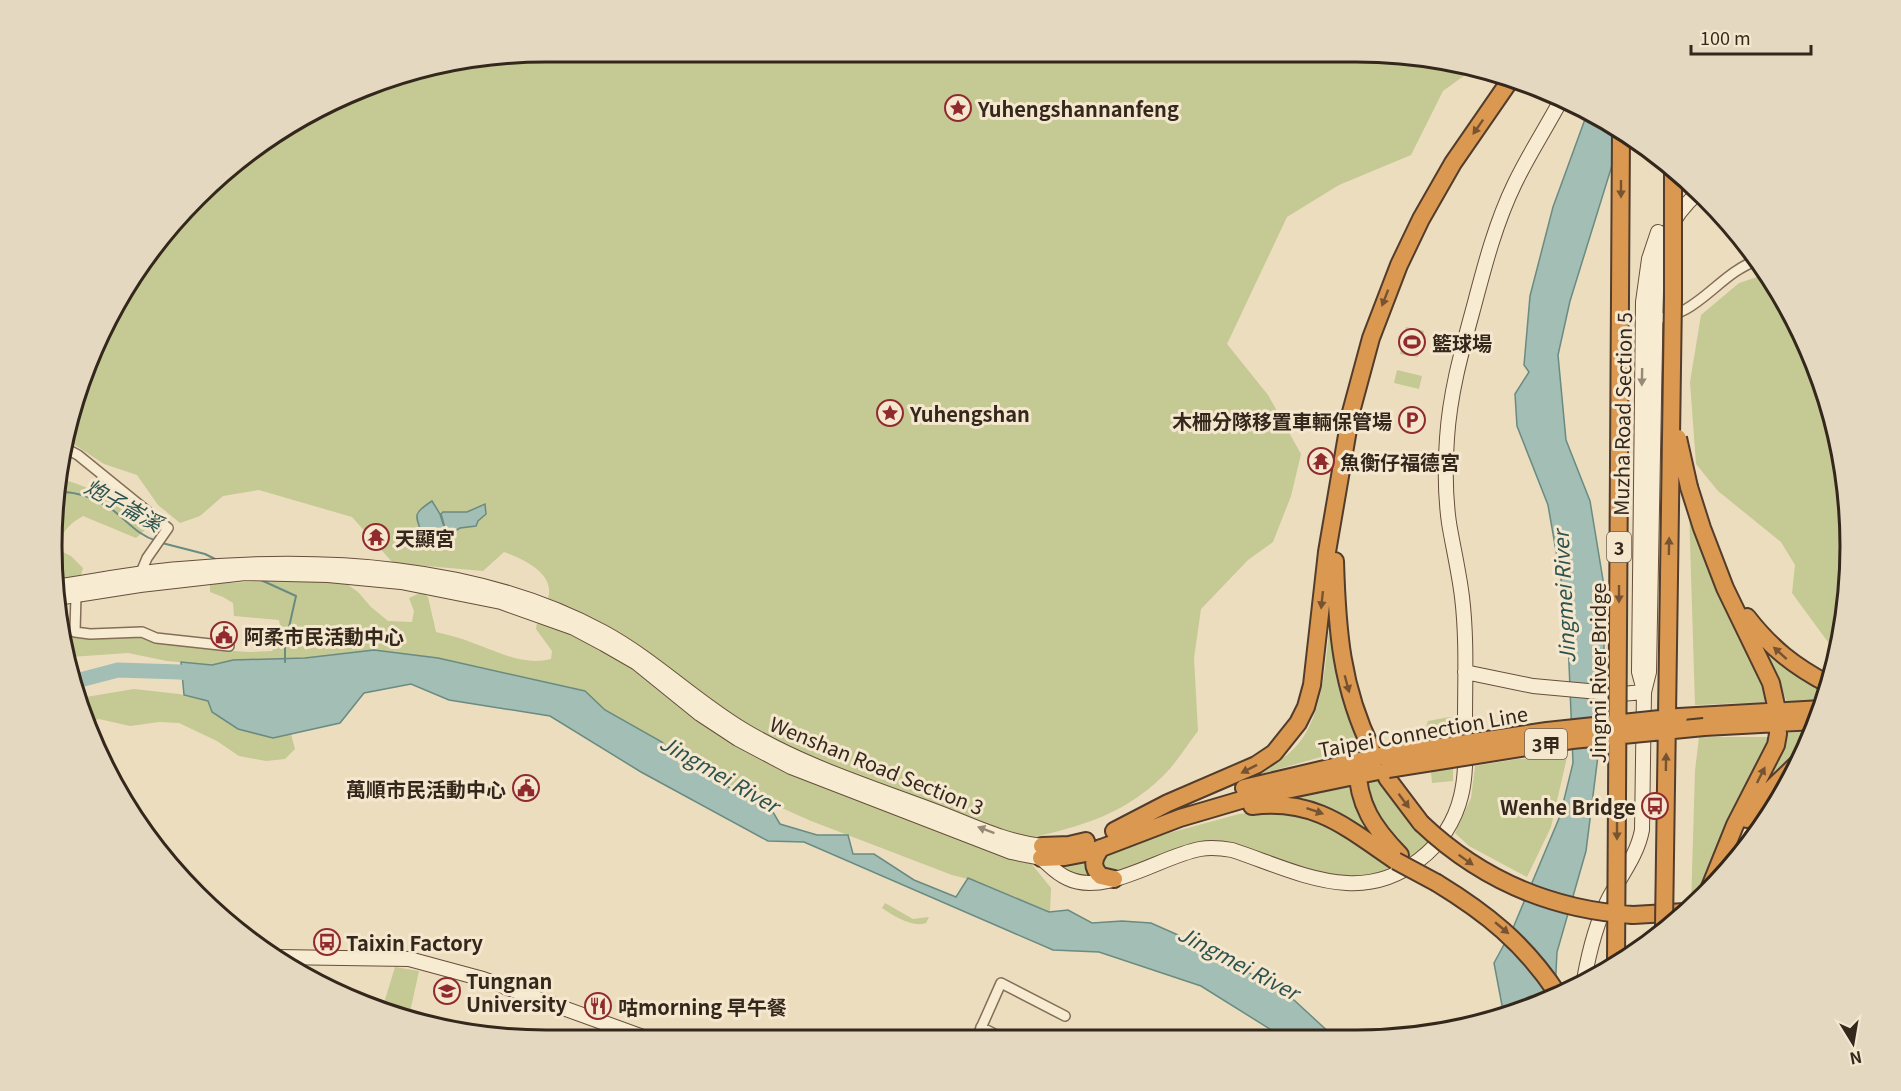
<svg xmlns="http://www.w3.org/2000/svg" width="1901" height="1091" viewBox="0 0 1901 1091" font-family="Georgia,'Noto Sans TC',serif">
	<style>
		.green { fill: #c5c993 }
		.water { fill: #a2beb5; stroke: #6a8b82; stroke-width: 1.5 }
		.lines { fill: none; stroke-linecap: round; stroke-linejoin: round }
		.stream { stroke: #6a8b82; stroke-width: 2 }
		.river { stroke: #a2beb5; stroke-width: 15 }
		.street-casing { stroke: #846e58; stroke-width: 12 }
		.secondary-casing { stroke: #664f3b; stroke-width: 16 }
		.highway-casing { stroke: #523c2c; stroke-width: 20 }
		.street { stroke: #f7ebd2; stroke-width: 9 }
		.secondary { stroke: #f7ebd2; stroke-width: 14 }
		.highway { stroke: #db9850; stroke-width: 16 }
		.highway-bridge-casing { stroke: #523c2c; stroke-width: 20; stroke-linecap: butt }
		.highway-bridge { stroke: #db9850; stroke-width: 16 }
		.oneway { fill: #775431 }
		.oneway2 { fill: #968977 }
		.labels { text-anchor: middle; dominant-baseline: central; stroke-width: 6; stroke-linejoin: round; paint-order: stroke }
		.shield { fill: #f4e7ce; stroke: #6e6151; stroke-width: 1.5 }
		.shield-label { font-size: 18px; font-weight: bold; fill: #34271c }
		.poi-label { font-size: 20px; font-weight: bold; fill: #34271c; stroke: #f4e7ce; text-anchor: start }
		.street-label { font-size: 20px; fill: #34271c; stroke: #f4e7ce }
		.water-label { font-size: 21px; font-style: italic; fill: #2c534f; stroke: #f4e7ce }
		.rim { fill: none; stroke: #34271c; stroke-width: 3 }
	</style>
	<rect width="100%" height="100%" fill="#ecddbf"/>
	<path class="green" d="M546,51L1387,52L1476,67L1443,91L1411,155L1339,185L1287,217L1227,344L1268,395L1301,454L1291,496L1273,542L1248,560L1201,609L1194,658L1198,731C1187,745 1177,762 1164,775C1120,819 1072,828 1014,842L1051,888L1050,912L972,880L952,875L811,821L679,762L662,742L605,710L585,691L544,682L374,650L305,658L233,660L212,665L167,661L128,653L70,657L66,639L72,637L140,636L160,642L221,650L248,652L272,651L282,637L279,620L234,616L233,603L223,597L210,592V584L303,579L341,580L358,592L371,607L388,621L412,622L414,611L409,598L422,592L428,597L436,632C448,635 461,638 473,643C499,652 523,666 551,659L552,651L536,629C537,618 545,608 548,598C556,573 521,558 504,552L483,571L393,563L352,517L259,490L223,496L200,516L180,523L158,505L137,475L104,464L75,445H65L68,417L135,270L245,153L387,77Z
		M1766,274L1799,327L1833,418L1849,514L1846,610L1836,653L1792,593L1795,565L1781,542L1718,491L1696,464L1690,382L1701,315L1739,283Z
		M1406,327L1424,331L1418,357L1400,354Z
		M1397,370L1422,376L1419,389L1394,383Z
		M62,479C94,489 124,502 145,530L136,538L83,516C67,526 59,532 63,552L71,556L83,568L81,575L53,581Z
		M1689,509L1762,678L1768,702L1695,705Z
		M1331,601L1363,745L1233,782C1251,773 1271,766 1287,755C1327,725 1327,646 1331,601Z
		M1758,640L1781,666L1827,693L1824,701L1787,702Z
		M134,689L179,694L208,701L212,712L273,738L291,734L295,749L285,759L266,761L239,756L217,741L179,723L159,722L130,726L99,719L86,723L80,698Z
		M1449,717L1454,718L1453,781L1432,783L1426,727L1428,721Z
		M1812,731L1802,753L1770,777L1781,756L1787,733Z
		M1699,737H1772L1698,901L1691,906L1695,771Z
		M1567,757L1551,827L1527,877L1469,846L1455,833L1471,798L1475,766L1518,759Z
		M1381,779L1434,839C1373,894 1333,877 1263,854C1247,848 1231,841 1214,841C1185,842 1141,863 1113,873L1106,872L1101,860L1105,855L1169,833L1239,814L1272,810L1316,818L1392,865L1365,783Z
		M1351,786L1356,810L1364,828L1317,803L1287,793Z
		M1088,861L1093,877L1072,874L1061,867L1062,865Z
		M885,903L913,919L929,917L926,923C913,928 893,916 882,908Z
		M395,967L419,971L410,1012L412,1021L378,1007L384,1003Z"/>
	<path class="water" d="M1588,111L1603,117L1624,133L1618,146L1570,301L1558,355L1566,440L1590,501L1604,586V708L1586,851L1557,952L1555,991L1551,996L1515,1014L1504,1016L1494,963L1513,928L1560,816L1573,763L1567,614L1548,505L1517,426L1515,394L1529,372L1524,365L1530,296L1553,207Z
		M432,501L440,514L444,527L436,533L423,536C415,515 412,514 432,501Z
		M485,504L486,514L478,521L476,526L460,528L452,533L445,528L441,514L443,512H467Z
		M374,650L438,658L585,691L605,710L662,742L680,762L707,775L773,812L780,824L817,835H848L853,854H874L914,880L956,897L968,878L1049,912L1068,910L1092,923L1122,921L1151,923L1187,939L1246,971L1294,1000L1333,1036H1281L1201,986L1099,952L1053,950L804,842L768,841L641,772L550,716L449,700L411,684L364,693L340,723L273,738L238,729L212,712L208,701L184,695L181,662L212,665L233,660L305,658Z"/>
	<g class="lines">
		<path class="stream" d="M61,492C81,492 97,499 114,511C128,522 139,536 157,541
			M162,543L205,554L219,561
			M261,580L296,596L285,645V662"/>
		<path class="river" d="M76,681L118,670L180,672L200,676"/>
		<defs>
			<path id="street" d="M1651,319C1698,318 1717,274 1758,260
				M65,448L78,455L168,528L147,558L139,577
				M76,595L75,632L90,634L142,632L156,638L229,646
				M981,1027L1000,1037
				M977,1037L1001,983L1065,1016"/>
			<path id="secondary" d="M54,587C96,581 138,572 180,569C320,556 478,564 603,632C653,659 694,700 742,729C801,765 868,786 932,810C968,823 1004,842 1042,846V855
				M57,598L140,585L245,573L328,575L401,582L501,602L574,628L604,644L637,663L700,714L738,739L791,767L1011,852L1041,858
				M1465,672L1533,686L1621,694L1644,692
				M1643,687L1639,672L1643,302L1649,259L1658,232
				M1041,858C1049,865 1057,874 1067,878C1105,897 1161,856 1200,849C1211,847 1221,848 1232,850C1269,862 1308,881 1347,883C1400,886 1449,847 1461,796C1467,772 1465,746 1465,721C1465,680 1467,638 1462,597C1459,572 1453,547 1449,523C1445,494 1445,466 1447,438C1450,392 1462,350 1474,306C1485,264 1496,222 1515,183C1529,154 1546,128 1561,100
				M277,957L409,959L483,979L646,1038
				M1584,980C1589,952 1596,923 1609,898C1621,875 1637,856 1642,830L1644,692L1649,672L1656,290C1660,248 1666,220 1699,192"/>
			<path id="highway" d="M1689,487L1702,528L1725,588L1771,683L1777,710L1778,734L1776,745L1735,825L1708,892
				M1335,561C1337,630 1341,687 1372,750
				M1747,617C1771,648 1794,666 1828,684
				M1679,717L1822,709
				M1704,727L1816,721
				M1357,765C1358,805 1373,827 1400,855
				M1387,778L1421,823
				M1244,788L1380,756
				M1252,806C1315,798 1347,828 1396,861
				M1747,819L1771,789L1797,764
				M1114,831L1168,803L1256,765L1274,753L1298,723L1306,707L1312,685L1327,552L1351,412L1371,338L1399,265L1421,219L1453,163L1511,79
				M1042,846L1069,845L1086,841
				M1101,848C1093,859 1091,867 1101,876L1114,879
				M1041,858L1065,857L1091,852L1180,818L1248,798L1388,769
				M1437,883C1486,913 1524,943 1557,993
				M1633,915L1685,912"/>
		</defs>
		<use href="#street" class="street-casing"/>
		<use href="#secondary" class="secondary-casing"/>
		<use href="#highway" class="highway-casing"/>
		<use href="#street" class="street"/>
		<use href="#secondary" class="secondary"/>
		<use href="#highway" class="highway"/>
		<defs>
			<path id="highway-bridge" d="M1678,438L1689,487
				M1380,756L1547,731L1679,717
				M1388,769L1572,740L1704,727
				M1421,823C1480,879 1552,910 1633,915
				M1396,861L1437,883
				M1664,926L1673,298V167
				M1616,964L1621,131"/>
		</defs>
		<use href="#highway-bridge" class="highway-bridge-casing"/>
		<use href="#highway-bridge" class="highway-bridge"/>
	</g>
	<defs><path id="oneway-solid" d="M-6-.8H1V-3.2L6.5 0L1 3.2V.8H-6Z" transform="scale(1.5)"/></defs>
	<g class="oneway">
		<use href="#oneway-solid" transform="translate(1478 127) rotate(125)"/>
		<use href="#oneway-solid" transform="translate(1621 189) rotate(90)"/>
		<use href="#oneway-solid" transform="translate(1385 298) rotate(111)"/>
		<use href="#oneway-solid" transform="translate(1669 546) rotate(-89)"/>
		<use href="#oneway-solid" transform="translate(1619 594) rotate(90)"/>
		<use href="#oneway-solid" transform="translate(1322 600) rotate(96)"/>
		<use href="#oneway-solid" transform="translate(1780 653) rotate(-138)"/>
		<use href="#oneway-solid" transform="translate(1347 684) rotate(75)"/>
		<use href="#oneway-solid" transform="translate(1666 762) rotate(-89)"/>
		<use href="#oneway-solid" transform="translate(1249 769) rotate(153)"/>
		<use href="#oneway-solid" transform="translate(1761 775) rotate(-63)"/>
		<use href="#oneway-solid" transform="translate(1404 801) rotate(53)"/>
		<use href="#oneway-solid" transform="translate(1315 811) rotate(19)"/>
		<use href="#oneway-solid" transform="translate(1617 831) rotate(90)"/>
		<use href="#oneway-solid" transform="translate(1466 860) rotate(35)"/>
		<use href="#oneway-solid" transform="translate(1502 928) rotate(40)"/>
	</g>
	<g class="oneway2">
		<use href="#oneway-solid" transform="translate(1642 377) rotate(91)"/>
		<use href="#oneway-solid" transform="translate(986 830) rotate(-159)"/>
	</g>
	<defs>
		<symbol id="sight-ring" viewBox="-11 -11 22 22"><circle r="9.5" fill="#f4e7ce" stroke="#912a2f" stroke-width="1.5"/><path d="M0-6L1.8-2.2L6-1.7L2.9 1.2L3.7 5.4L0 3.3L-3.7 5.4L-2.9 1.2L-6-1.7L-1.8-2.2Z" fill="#912a2f"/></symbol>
		<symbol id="stadium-ring" viewBox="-11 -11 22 22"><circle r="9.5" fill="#f4e7ce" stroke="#912a2f" stroke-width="1.5"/><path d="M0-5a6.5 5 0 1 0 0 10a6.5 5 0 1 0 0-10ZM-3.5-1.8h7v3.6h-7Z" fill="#912a2f"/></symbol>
		<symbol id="parking-ring" viewBox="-11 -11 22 22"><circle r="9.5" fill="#f4e7ce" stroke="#912a2f" stroke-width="1.5"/><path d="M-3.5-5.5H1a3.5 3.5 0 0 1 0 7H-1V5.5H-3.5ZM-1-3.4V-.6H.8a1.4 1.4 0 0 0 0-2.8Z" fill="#912a2f"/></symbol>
		<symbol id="temple-ring" viewBox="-11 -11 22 22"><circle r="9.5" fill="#f4e7ce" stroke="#912a2f" stroke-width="1.5"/><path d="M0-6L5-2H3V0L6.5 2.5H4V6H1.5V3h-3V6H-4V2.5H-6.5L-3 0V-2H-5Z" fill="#912a2f"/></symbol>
		<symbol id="civic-ring" viewBox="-11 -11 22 22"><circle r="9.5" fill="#f4e7ce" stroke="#912a2f" stroke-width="1.5"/><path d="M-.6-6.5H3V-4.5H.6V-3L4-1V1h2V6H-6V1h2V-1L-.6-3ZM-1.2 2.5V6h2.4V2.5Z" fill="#912a2f"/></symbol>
		<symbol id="bus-ring" viewBox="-11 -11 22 22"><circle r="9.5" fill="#f4e7ce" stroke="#912a2f" stroke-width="1.5"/><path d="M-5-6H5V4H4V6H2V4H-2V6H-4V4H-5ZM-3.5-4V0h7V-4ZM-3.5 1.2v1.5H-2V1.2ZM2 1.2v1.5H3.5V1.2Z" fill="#912a2f"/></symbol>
		<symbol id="university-ring" viewBox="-11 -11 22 22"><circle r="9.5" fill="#f4e7ce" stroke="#912a2f" stroke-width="1.5"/><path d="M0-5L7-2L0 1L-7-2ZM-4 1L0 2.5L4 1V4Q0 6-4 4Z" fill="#912a2f"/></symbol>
		<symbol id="restaurant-ring" viewBox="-11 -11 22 22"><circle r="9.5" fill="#f4e7ce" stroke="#912a2f" stroke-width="1.5"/><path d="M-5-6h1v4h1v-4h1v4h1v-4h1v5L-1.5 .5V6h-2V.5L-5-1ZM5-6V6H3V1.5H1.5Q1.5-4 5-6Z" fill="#912a2f"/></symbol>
	</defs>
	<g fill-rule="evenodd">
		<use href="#sight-ring" x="943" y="93" width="30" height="30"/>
		<use href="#stadium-ring" x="1397" y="327" width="30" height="30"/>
		<use href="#sight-ring" x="875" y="398" width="30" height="30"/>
		<use href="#parking-ring" x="1397" y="405" width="30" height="30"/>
		<use href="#temple-ring" x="1306" y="446" width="30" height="30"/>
		<use href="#temple-ring" x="361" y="522" width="30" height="30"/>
		<use href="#civic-ring" x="209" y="620" width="30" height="30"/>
		<use href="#civic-ring" x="511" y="773" width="30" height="30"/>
		<use href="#bus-ring" x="1640" y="791" width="30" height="30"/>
		<use href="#bus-ring" x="312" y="927" width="30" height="30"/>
		<use href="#university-ring" x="432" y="976" width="30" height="30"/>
		<use href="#restaurant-ring" x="583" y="991" width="30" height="30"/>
	</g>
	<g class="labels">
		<g class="shield">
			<rect x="1607" y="532" width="24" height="30" rx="4.5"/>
			<rect x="1525" y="729" width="42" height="30" rx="4.5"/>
		</g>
		<g class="shield-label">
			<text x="1619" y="547">3</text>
			<text x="1546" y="744">3甲</text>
		</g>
		<g class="poi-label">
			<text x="978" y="108">Yuhengshannanfeng</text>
			<text x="1432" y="342">籃球場</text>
			<text x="910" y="413">Yuhengshan</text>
			<text x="1392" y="420" text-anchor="end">木柵分隊移置車輛保管場</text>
			<text x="1340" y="461">魚衡仔福德宮</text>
			<text x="395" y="537">天顯宮</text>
			<text x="244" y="635">阿柔市民活動中心</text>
			<text x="506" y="788" text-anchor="end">萬順市民活動中心</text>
			<text x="1636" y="806" text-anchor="end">Wenhe Bridge</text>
			<text x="346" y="942">Taixin Factory</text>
			<text x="466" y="980">Tungnan<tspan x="466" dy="23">University</tspan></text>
			<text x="618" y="1006">咕morning 早午餐</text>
		</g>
		<g class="street-label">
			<text transform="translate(1622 414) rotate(-89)">Muzha Road Section 5</text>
			<text transform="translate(1597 673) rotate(-90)">Jingmi River Bridge</text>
			<text transform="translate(1423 731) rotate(-10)">Taipei Connection Line</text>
			<text transform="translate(877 765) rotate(22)">Wenshan Road Section 3</text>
		</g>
		<g class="water-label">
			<text transform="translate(124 504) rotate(29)">炮子崙溪</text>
			<text transform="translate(1563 597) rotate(-93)">Jingmei River</text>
			<text transform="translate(720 773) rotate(30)">Jingmei River</text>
			<text transform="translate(1239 962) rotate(28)">Jingmei River</text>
		</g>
	</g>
	<path d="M0 0H1901V1091H0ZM546 62H1356A484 484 0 0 1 1840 546V546A484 484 0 0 1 1356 1030H546A484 484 0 0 1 62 546V546A484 484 0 0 1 546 62Z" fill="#e5d8c0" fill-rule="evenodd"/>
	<path class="rim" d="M546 62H1356A484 484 0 0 1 1840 546V546A484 484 0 0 1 1356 1030H546A484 484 0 0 1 62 546V546A484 484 0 0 1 546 62Z"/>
	<g transform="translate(1853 1043) rotate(169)" stroke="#f4e7ce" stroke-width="4.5" paint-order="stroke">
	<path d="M0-4.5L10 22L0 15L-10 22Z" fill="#34271c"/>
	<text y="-9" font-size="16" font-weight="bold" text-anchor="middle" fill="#34271c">N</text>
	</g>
	<path d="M1691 45v9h120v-9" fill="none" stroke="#34271c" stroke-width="3"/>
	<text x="1700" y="45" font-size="18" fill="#34271c" stroke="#f4e7ce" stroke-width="4.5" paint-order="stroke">100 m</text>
</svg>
